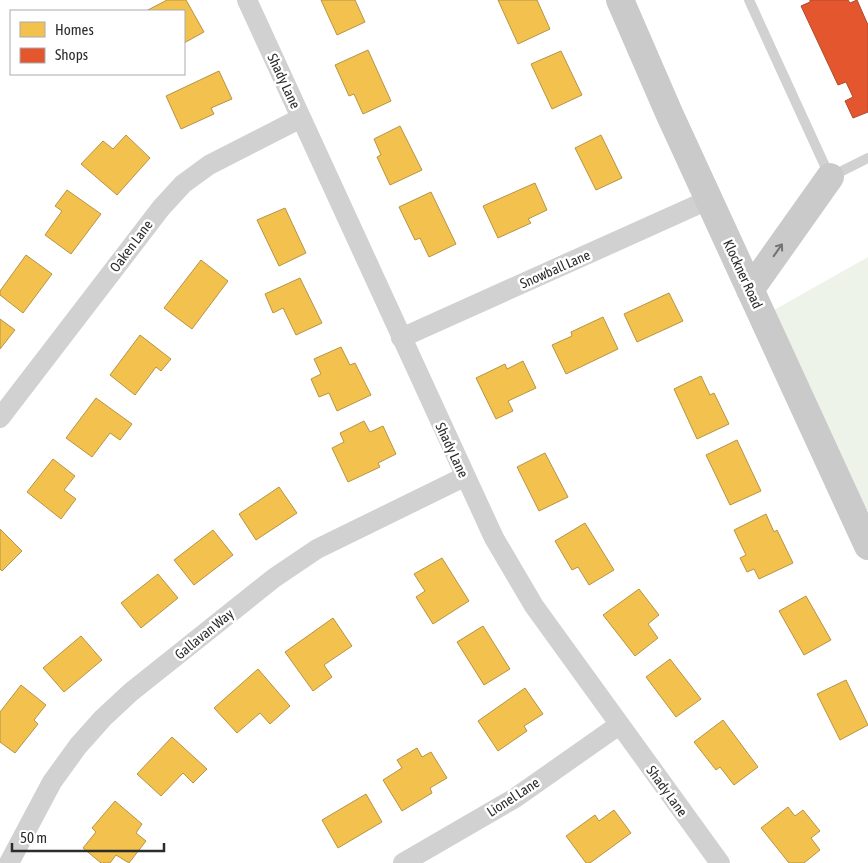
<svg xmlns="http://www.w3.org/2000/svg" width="868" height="863" viewBox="0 0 868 863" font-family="'Asap Condensed',sans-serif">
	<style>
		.green { fill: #eef3ea }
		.homes { fill: #f2c14e; stroke: #b79444 }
		.shops { fill: #e4572e; stroke: #ad4a2d }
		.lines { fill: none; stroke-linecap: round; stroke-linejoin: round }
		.lane { stroke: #d1d1d1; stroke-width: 10 }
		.street { stroke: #d1d1d1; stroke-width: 20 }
		.secondary { stroke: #cacaca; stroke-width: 28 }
		.oneway { stroke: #737373 }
		.labels { text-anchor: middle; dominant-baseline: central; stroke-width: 5; stroke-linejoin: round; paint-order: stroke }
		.street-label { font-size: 14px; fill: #2c2c2c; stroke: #fff }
	</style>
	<rect width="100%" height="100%" fill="#fff"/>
	<path class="green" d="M868,257V510L849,514L760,318Z"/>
	<path class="homes" d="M167,0H186L204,32L184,43V11H146Z
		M321,0H355L365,22L337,35Z
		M498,0H537L550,29L518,44Z
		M368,50L391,101L363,114L354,94L349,96L335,65Z
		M561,51L582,95L552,109L531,64Z
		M219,71L232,99L211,108L214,114L181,129L166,96Z
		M400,126L422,170L390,185L377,157L381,155L374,139Z
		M126,135L150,158L117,195L81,164L103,141L113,149Z
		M601,135L622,178L596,190L575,148Z
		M535,183L547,210L528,219L531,223L498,238L483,206Z
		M67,190L101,214L71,254L45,235L62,211L55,206Z
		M431,192L456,244L429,257L420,238L415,240L399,207Z
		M285,208L306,253L279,266L257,220Z
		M26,255L52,274L23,313L0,295V291Z
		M201,260L228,281L192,329L164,308Z
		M300,278L322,323L296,335L283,308L273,313L265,294Z
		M669,293L683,321L637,342L624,314Z
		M603,317L618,349L566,374L552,345L572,336L571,332Z
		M0,319L15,330L0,349Z
		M140,335L171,359L161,371L156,367L135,395L110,375Z
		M341,347L350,365L355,363L371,395L337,411L329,393L319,397L311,379L321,374L314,359Z
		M523,361L536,388L508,401L513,411L496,419L476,378L505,364L507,369Z
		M701,376L710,395L714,393L729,424L697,439L674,389Z
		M96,398L132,424L120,440L110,433L92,457L66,438Z
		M364,421L370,432L383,426L396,454L378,463L380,467L348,482L332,448L344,442L340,433Z
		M737,440L761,491L730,505L706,455Z
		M545,453L568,497L539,511L517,467Z
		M53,459L75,476L64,490L76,499L61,519L27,492Z
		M279,487L297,513L256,540L239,514Z
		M766,514L774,532L777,530L793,563L759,579L754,569L747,572L740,558L746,555L734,530Z
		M585,523L614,570L589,585L578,567L572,570L555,541Z
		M0,529L22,551L2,571L0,569Z
		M213,530L233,555L194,585L174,560Z
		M442,558L469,601L433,624L416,597L425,591L414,574Z
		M158,574L178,598L141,628L121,603Z
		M639,589L659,615L648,624L658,638L635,656L603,615Z
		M806,596L831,640L804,655L779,611Z
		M333,618L352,646L324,665L332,677L313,691L285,652Z
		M483,626L510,669L484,685L457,642Z
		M81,636L102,660L64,692L43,668Z
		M670,659L701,699L676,717L646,677Z
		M258,669L290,706L270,724L260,713L237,733L214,708Z
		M846,680L868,725L840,740L817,694Z
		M21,685L46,705L34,720L38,724L15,753L0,742V712Z
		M525,688L543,714L524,726L527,731L498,751L478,721Z
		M723,720L758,767L734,785L720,767L716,770L694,742Z
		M172,737L207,769L193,783L183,773L161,796L137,774Z
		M417,748L422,757L431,752L447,778L430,788L432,793L402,811L383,780L402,768L397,760Z
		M366,794L382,822L338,848L322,820Z
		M115,801L142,824L136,833L146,841L129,863L116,855L110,863H101L83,848L96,832L92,828Z
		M788,807L795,816L803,810L820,831L811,838L820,850L804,863H789L761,828Z
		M614,810L631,833L590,863H586L566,836L595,815L599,821Z"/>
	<path class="shops" d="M810,0H848L850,3L857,0L868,25V112L853,118L845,101L853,97L846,82L838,85L801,6L810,2Z"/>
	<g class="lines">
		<path class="lane" d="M749,0L830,177L868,158"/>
		<path class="street" d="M247,0L494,538L534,606L720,863
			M401,338L708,200
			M0,418L161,208L183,184L209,165L301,118
			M9,863L52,782L78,746L103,718L131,692L274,578L317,549L464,477
			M403,863L515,798L619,725"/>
		<path class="secondary" d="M620,0L669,113L868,546
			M750,290L830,177"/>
	</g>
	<defs><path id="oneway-shaft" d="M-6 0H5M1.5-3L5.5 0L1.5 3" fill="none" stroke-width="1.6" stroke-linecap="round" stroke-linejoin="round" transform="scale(1.25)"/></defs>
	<use class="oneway" href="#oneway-shaft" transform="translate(778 250) rotate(-55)"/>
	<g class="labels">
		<g class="street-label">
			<text transform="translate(284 81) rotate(65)">Shady Lane</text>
			<text transform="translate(131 246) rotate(-53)">Oaken Lane</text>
			<text transform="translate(555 269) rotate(-24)">Snowball Lane</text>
			<text transform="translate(743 274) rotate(65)">Klockner Road</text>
			<text transform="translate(452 450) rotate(65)">Shady Lane</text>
			<text transform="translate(204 634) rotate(-39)">Gallavan Way</text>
			<text transform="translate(667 791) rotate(54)">Shady Lane</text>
			<text transform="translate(513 797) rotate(-33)">Lionel Lane</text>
		</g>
	</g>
	<rect x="10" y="10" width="175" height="65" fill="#ffffff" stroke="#ababab"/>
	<rect x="20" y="22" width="25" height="15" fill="#f2c14e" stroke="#ababab"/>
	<text x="55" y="35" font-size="15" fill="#2c2c2c">Homes</text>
	<rect x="20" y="48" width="25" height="15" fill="#e4572e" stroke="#ababab"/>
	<text x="55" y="60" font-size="15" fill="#2c2c2c">Shops</text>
	<path d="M12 843v8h152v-8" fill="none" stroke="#2c2c2c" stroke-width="2.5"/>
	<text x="20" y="843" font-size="15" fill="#2c2c2c" stroke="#ffffff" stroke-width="4" paint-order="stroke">50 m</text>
</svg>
